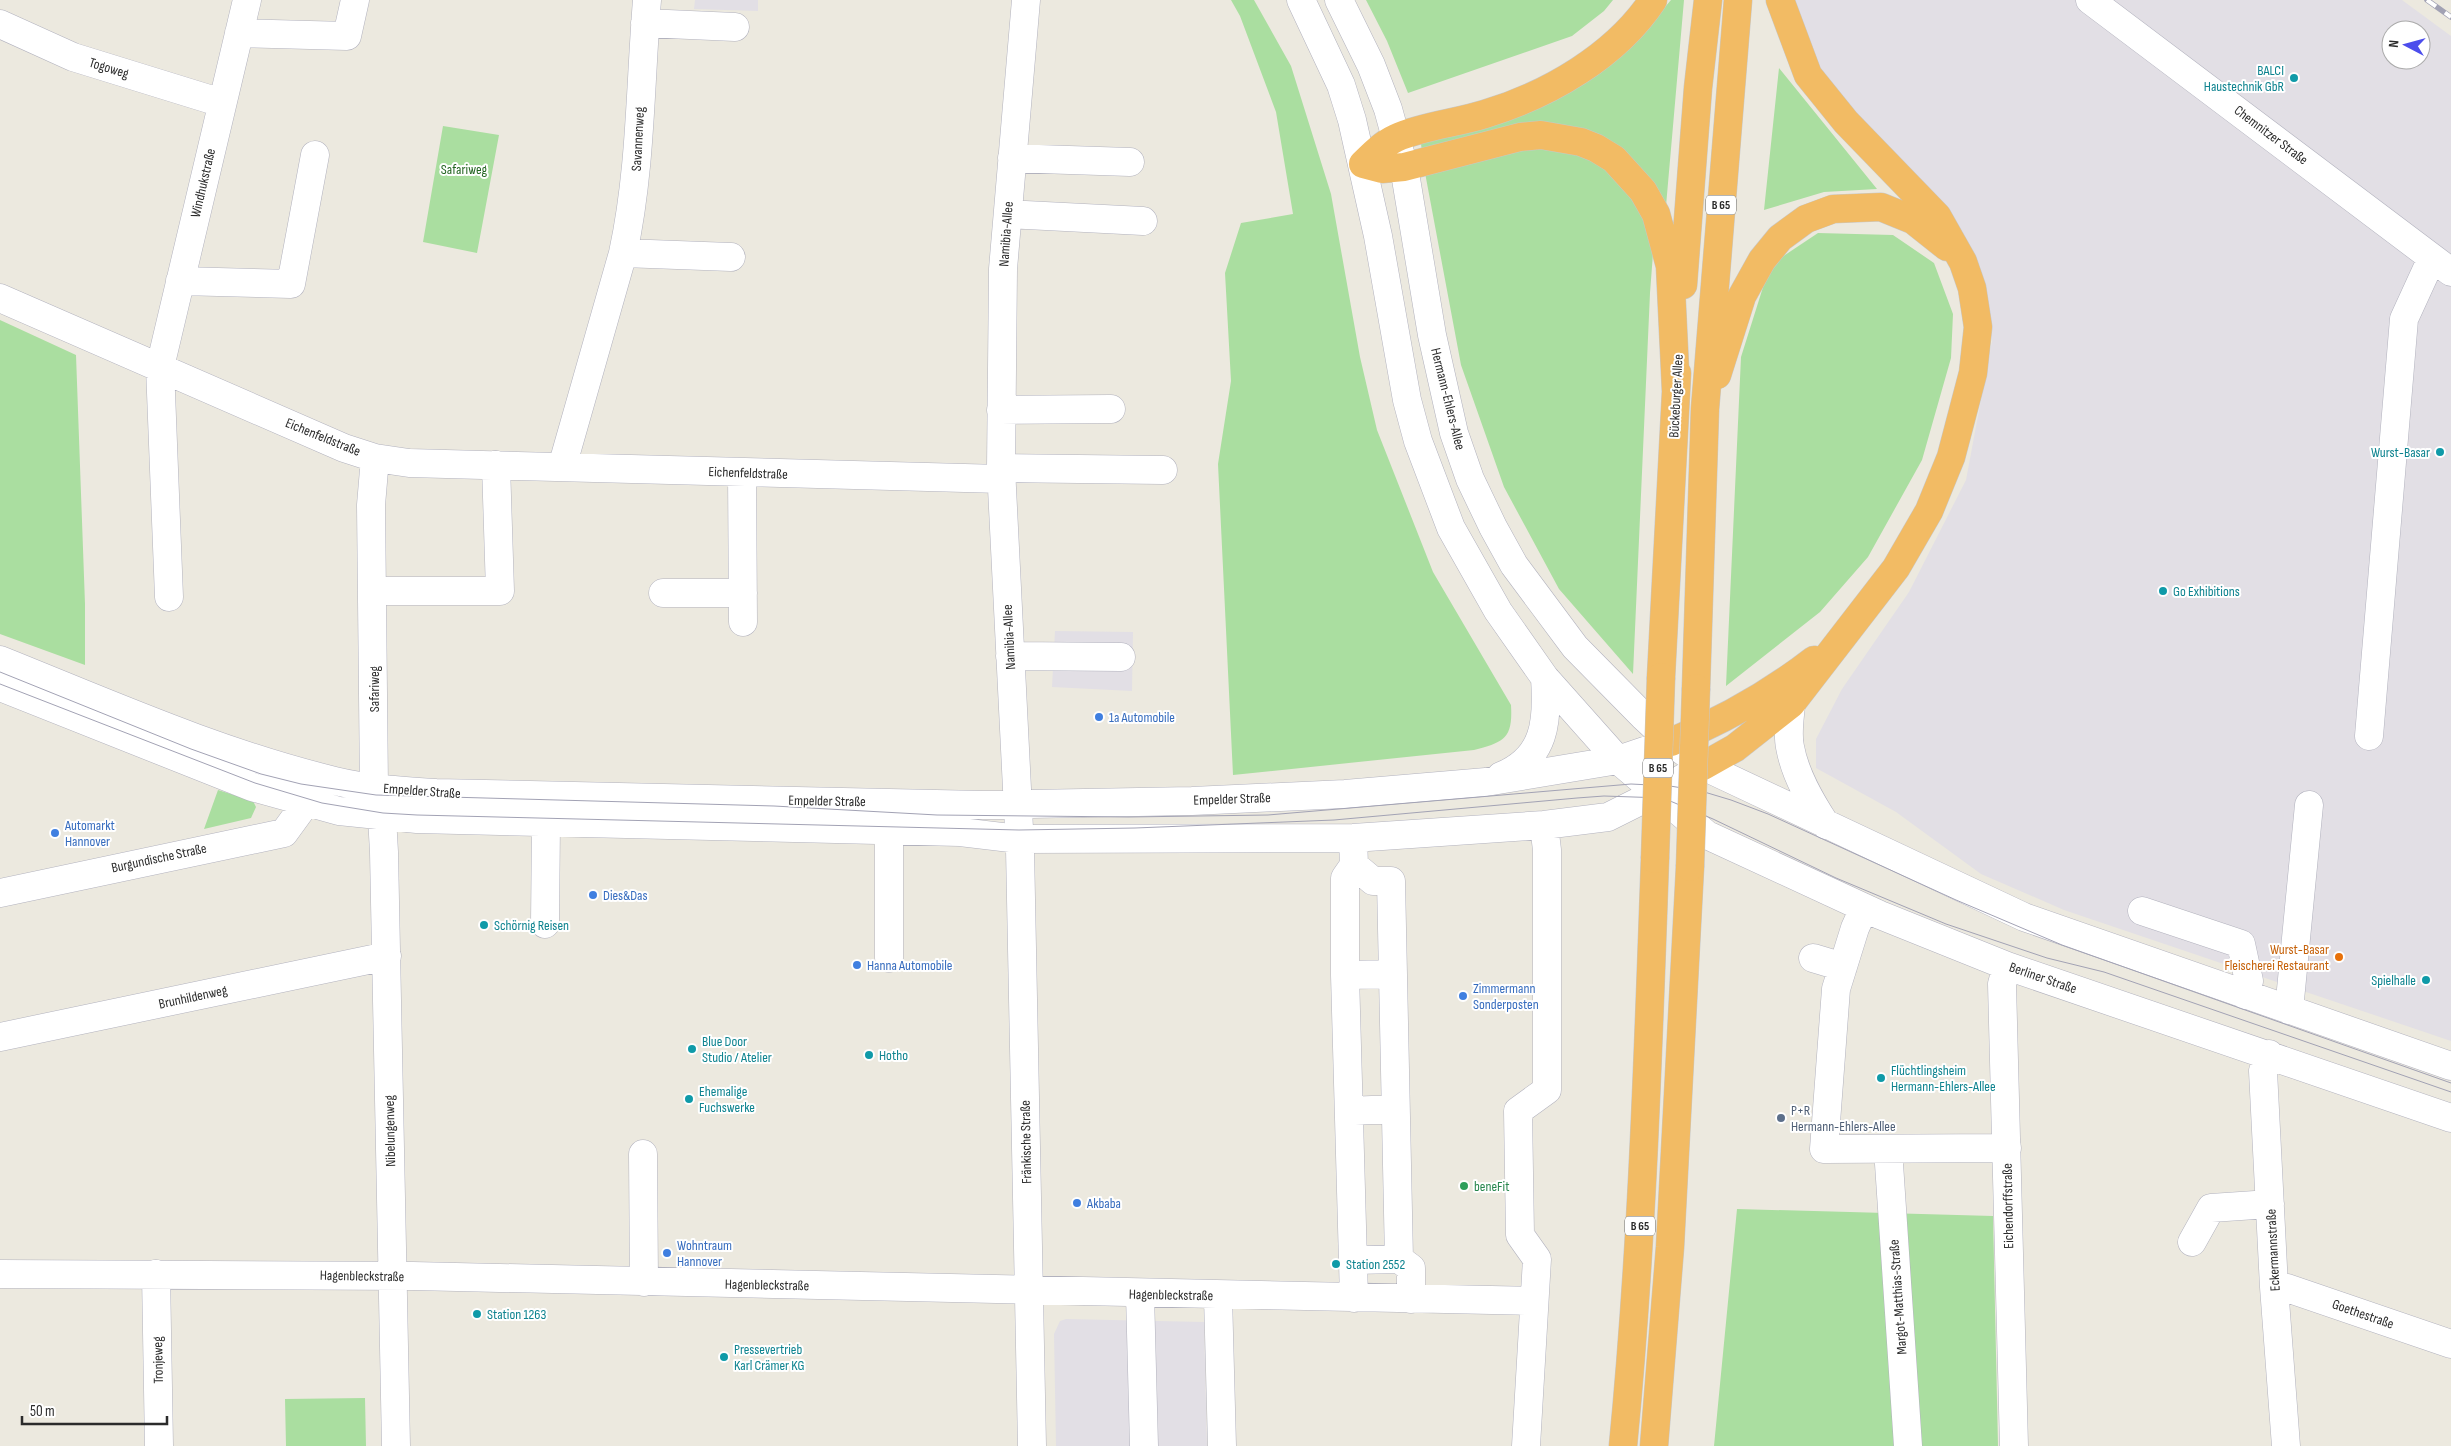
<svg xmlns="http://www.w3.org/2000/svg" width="2451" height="1446" viewBox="0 0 2451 1446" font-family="'Sofia Sans Condensed',sans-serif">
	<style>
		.industrial { fill: #e2dfe5; fill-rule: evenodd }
		.green { fill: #aadea0 }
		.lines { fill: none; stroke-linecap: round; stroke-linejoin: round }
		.minor-casing { stroke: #b2b2be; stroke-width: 29 }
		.highway-casing { stroke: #c8c8c8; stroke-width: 29 }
		.minor { stroke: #fff; stroke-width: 28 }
		.highway { stroke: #f2bb64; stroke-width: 28 }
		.tram { stroke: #a2a2b4; stroke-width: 1 }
		.rail-casing { stroke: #a2a2b4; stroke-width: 5.5 }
		.rail { stroke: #fff; stroke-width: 4; stroke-dasharray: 11; stroke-linecap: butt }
		.highway-bridge-casing { stroke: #c8c8c8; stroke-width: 29; stroke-linecap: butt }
		.highway-bridge { stroke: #f2bb64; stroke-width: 28 }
		.culture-dot { fill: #0f9aa8; stroke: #fff; stroke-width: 2 }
		.shop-dot { fill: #3f7fe0; stroke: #fff; stroke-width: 2 }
		.food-dot { fill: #e8710a; stroke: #fff; stroke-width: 2 }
		.service-dot { fill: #5c6f8a; stroke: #fff; stroke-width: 2 }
		.leisure-dot { fill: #2e9e5b; stroke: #fff; stroke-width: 2 }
		.labels { text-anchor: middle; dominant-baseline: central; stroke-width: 4; stroke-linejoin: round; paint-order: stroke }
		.shield { fill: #fff; stroke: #6b6b6b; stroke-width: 1 }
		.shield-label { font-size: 12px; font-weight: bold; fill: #2b2b2b }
		.street-label { font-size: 14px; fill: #2b2b2b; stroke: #fff }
		.culture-label { font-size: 14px; fill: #0d838f; stroke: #fff; text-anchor: start }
		.park-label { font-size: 14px; fill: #226420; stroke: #fff }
		.shop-label { font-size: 14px; fill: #366cbe; stroke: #fff; text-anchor: start }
		.food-label { font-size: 14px; fill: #c56008; stroke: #fff; text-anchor: end }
		.service-label { font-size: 14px; fill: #4e5e75; stroke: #fff; text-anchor: start }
		.leisure-label { font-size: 14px; fill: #27864d; stroke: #fff; text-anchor: start }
	</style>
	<rect width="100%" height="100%" fill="#ece9df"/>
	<path class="industrial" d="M695,0H758V11L694,9Z
		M1793,0H2402L2451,36V1041L2064,910L1981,874L1896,812L1816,768V739L1842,689L1909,592L1966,480L1992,341L1980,266L1955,223L1919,177L1866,124L1822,72L1806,41ZM2391,30H2421V60H2391Z
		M1055,631L1133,632L1132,691L1052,687Z
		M1066,1319L1204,1322L1207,1446H1056L1054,1334L1060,1321Z"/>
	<path class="green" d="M1231,0H1254L1291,66L1331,194L1360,357L1377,430L1433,572L1511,705C1513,739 1504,742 1474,750L1233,775L1218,464L1231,381L1225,273L1241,223L1293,214L1276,112L1240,16Z
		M1366,0H1613L1604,11L1572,36L1408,93L1387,41Z
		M1671,0H1684L1666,206L1601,138L1422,152L1421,144L1517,116L1543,106L1600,72L1652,22Z
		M1779,68L1877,189L1824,192L1764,210Z
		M443,126L499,135L477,253L423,242Z
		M1581,142L1656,214L1650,293L1633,674L1559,589L1504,487L1461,365L1423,162Z
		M1818,233L1893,235L1934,263L1953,314L1951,358L1922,460L1868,557L1820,612L1726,686L1741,357L1770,265Z
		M0,320L76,355L85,604V665L0,634Z
		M218,790L253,801L256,807L251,818L204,829Z
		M1737,1209L1993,1216L1998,1446H1714Z
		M365,1398L366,1446H286L285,1399Z"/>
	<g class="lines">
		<defs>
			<path id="minor" d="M1026,0L1003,269L1001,468L1020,849L1032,1446
				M1301,0L1341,85L1352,120L1378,236L1407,400L1418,441L1451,528L1498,611L1545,678L1618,760L1707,835L1880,915L2007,966L2451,1118
				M1339,0L1371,65L1388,109L1404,167L1432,335L1454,433L1470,479L1493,527L1514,565L1575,647L1643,716L1671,742L1703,766L2024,917L2451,1066
				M2090,0L2451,272
				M645,23L735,27
				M0,24L73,57L222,103
				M239,33L347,36L355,0
				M1012,158L1130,162
				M1008,214L1143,221
				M623,253L731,257
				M180,281L291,284L315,155
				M0,298L344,448L375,458L409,463L1001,479
				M1001,410L1111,409
				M375,458L371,505L374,788L382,817L384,852L396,1446
				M562,467L623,253C641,170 640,85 647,0
				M1001,468L1163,470
				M742,472L743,622
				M373,591H500L496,465
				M663,593H743
				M169,597L160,367L247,0
				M1010,656L1121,657
				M0,660C110,704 219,753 335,781C368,789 403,791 436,793L982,805L1192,801L1345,794L1486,782L1618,760L1671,742
				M0,687L252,787L339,811L417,819L960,832L1019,839L1353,838L1544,825L1608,817L1670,786L1703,766
				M1791,704C1790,718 1787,733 1790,747C1795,775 1811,802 1826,825
				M2369,736L2404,319L2432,258
				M1501,776C1546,758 1548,720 1545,678
				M889,831V958
				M1353,838L1354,865L1345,878V975L1354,1298
				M1354,865L1373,881H1391L1399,1259
				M0,893L284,833L300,811L302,802
				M1864,908L1855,928L1836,989L1824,1149L2007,1148
				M2142,911L2241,944L2249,981L2245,995
				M545,924L546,823
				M1813,958L1843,967
				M2007,966L2002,984L2014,1446
				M1345,975L1392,974
				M2289,1010L2309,805
				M0,1037L387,956
				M2269,1054L2263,1071L2274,1287L2286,1446
				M1349,1111L1395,1109
				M1888,1149L1908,1446
				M643,1154L644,1282
				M2192,1242L2211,1208L2270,1204
				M1353,1260L1399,1259L1411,1268V1299
				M0,1274L413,1276L1533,1301
				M156,1274L159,1446
				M2274,1287L2287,1288L2451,1344
				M1140,1294L1144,1446
				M1218,1296L1222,1446
				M1526,1446L1537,1259L1520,1235L1518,1111L1547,1090V850L1544,825"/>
			<path id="highway" d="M1653,0C1616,56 1548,95 1485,114C1457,123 1422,126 1396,138C1383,144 1373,154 1363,164L1382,169L1404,167L1520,137L1541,135L1581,142L1596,148L1614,159L1643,191L1656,214L1670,266L1676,391
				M1683,285L1698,88L1708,0
				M1717,375L1742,296L1762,260L1780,238L1806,219L1833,209L1881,207L1913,220L1947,247
				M1661,677L1677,373
				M1696,688L1705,409L1738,0
				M1671,742C1722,721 1770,694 1814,660
				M1703,766L1735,748L1791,704L1896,568L1929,511L1951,457L1973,373L1978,327L1972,288L1963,262L1937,216L1846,122L1808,75L1780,0
				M1623,1446C1642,1251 1648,1055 1655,859
				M1654,1446L1670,1247L1690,867"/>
		</defs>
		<use href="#minor" class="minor-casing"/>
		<use href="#highway" class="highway-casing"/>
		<use href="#minor" class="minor"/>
		<use href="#highway" class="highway"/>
		<path class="tram" d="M0,672L191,749L261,774L301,784L376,795L774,806L937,815L1128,817L1268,815L1631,784L1670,786L1701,791L1731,800L1768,814L1956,900L2062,945L2451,1083
			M0,684L255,783L322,803L383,813L417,815L1019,830L1135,828L1334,820L1577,798L1604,796L1663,798L1713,819L1836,878L1946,924L2047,958L2104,972L2451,1092"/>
		<defs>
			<path id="rail" d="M2427,0L2451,17"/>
		</defs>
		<use href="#rail" class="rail-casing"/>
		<use href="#rail" class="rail"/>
		<defs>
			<path id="highway-bridge" d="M1655,859L1661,677
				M1690,867L1696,688"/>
		</defs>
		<use href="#highway-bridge" class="highway-bridge-casing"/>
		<use href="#highway-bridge" class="highway-bridge"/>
	</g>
	<g class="culture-dot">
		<circle cx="2294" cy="78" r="5"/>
		<circle cx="2440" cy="452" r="5"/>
		<circle cx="2163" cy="591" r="5"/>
		<circle cx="484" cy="925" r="5"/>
		<circle cx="2426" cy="980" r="5"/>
		<circle cx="692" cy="1049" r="5"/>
		<circle cx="869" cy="1055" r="5"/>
		<circle cx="1881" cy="1078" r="5"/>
		<circle cx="689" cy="1099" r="5"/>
		<circle cx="1336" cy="1264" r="5"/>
		<circle cx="477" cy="1314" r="5"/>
		<circle cx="724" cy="1357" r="5"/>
	</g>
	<g class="shop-dot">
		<circle cx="1099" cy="717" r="5"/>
		<circle cx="55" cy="833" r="5"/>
		<circle cx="593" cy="895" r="5"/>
		<circle cx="857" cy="965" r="5"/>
		<circle cx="1463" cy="996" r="5"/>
		<circle cx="1077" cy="1203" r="5"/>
		<circle cx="667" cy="1253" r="5"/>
	</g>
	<circle class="food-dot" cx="2339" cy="957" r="5"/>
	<circle class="service-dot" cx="1781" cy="1118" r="5"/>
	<circle class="leisure-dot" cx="1464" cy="1186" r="5"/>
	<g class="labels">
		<g class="shield">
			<rect x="1706" y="195.5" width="30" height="19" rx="4"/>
			<rect x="1643" y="758.5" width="30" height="19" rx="4"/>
			<rect x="1625" y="1216.5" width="30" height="19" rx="4"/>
		</g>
		<g class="shield-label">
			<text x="1721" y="205">B 65</text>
			<text x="1658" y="768">B 65</text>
			<text x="1640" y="1226">B 65</text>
		</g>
		<g class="street-label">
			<text transform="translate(109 68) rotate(17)">Togoweg</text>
			<text transform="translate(2271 135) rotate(37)">Chemnitzer Straße</text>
			<text transform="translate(638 139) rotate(-87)">Savannenweg</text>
			<text transform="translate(203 183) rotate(-77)">Windhukstraße</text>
			<text transform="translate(1006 234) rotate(-86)">Namibia-Allee</text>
			<text transform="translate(1676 396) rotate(-87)">Bückeburger Allee</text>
			<text transform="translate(1448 399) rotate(76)">Hermann-Ehlers-Allee</text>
			<text transform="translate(323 437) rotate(22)">Eichenfeldstraße</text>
			<text transform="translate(748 473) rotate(2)">Eichenfeldstraße</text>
			<text transform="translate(1009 637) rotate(-93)">Namibia-Allee</text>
			<text transform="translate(374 689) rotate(-90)">Safariweg</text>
			<text transform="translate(422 791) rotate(4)">Empelder Straße</text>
			<text transform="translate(1232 799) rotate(-2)">Empelder Straße</text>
			<text transform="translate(827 801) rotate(1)">Empelder Straße</text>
			<text transform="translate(159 858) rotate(-12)">Burgundische Straße</text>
			<text transform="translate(2043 978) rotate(19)">Berliner Straße</text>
			<text transform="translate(193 997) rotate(-12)">Brunhildenweg</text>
			<text transform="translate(390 1131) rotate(-91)">Nibelungenweg</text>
			<text transform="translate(1026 1142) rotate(-91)">Fränkische Straße</text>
			<text transform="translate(2008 1206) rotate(-91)">Eichendorffstraße</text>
			<text transform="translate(2273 1250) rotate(-93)">Eckermannstraße</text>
			<text transform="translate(362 1276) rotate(1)">Hagenbleckstraße</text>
			<text transform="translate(767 1285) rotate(1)">Hagenbleckstraße</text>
			<text transform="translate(1171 1295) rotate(1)">Hagenbleckstraße</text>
			<text transform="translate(1898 1297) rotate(-94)">Margot-Matthias-Straße</text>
			<text transform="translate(2363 1314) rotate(19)">Goethestraße</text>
			<text transform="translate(158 1360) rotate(-91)">Tronjeweg</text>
		</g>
		<g class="culture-label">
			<text x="2284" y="70" text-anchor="end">BALCI<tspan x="2284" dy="16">Haustechnik GbR</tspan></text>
			<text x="2430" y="452" text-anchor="end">Wurst-Basar</text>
			<text x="2173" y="591">Go Exhibitions</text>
			<text x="494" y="925">Schörnig Reisen</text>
			<text x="2416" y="980" text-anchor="end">Spielhalle</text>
			<text x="702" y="1041">Blue Door<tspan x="702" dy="16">Studio / Atelier</tspan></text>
			<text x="879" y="1055">Hotho</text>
			<text x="1891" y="1070">Flüchtlingsheim<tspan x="1891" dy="16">Hermann-Ehlers-Allee</tspan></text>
			<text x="699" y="1091">Ehemalige<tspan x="699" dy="16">Fuchswerke</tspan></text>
			<text x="1346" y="1264">Station 2552</text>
			<text x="487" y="1314">Station 1263</text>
			<text x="734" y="1349">Pressevertrieb<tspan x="734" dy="16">Karl Crämer KG</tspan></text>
		</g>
		<g class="park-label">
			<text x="464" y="169">Safariweg</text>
		</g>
		<g class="shop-label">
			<text x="1109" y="717">1a Automobile</text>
			<text x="65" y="825">Automarkt<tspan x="65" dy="16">Hannover</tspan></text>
			<text x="603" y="895">Dies&amp;Das</text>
			<text x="867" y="965">Hanna Automobile</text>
			<text x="1473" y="988">Zimmermann<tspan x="1473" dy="16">Sonderposten</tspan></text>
			<text x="1087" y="1203">Akbaba</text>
			<text x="677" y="1245">Wohntraum<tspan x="677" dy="16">Hannover</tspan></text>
		</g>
		<g class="food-label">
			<text x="2329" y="949">Wurst-Basar<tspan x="2329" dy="16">Fleischerei Restaurant</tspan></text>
		</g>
		<g class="service-label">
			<text x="1791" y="1110">P+R<tspan x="1791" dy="16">Hermann-Ehlers-Allee</tspan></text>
		</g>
		<g class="leisure-label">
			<text x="1474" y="1186">beneFit</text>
		</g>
	</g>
	<g transform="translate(2406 45) rotate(276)"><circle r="24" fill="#ffffff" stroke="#aaaaaa"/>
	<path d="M0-4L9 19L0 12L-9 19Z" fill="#4c4dec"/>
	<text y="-8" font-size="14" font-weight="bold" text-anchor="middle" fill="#2b2b2b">N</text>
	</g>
	<path d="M22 1416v8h145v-8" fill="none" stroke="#2b2b2b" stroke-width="2.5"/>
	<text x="30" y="1416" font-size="15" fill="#2b2b2b" stroke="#ffffff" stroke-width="4" paint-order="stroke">50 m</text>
</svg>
